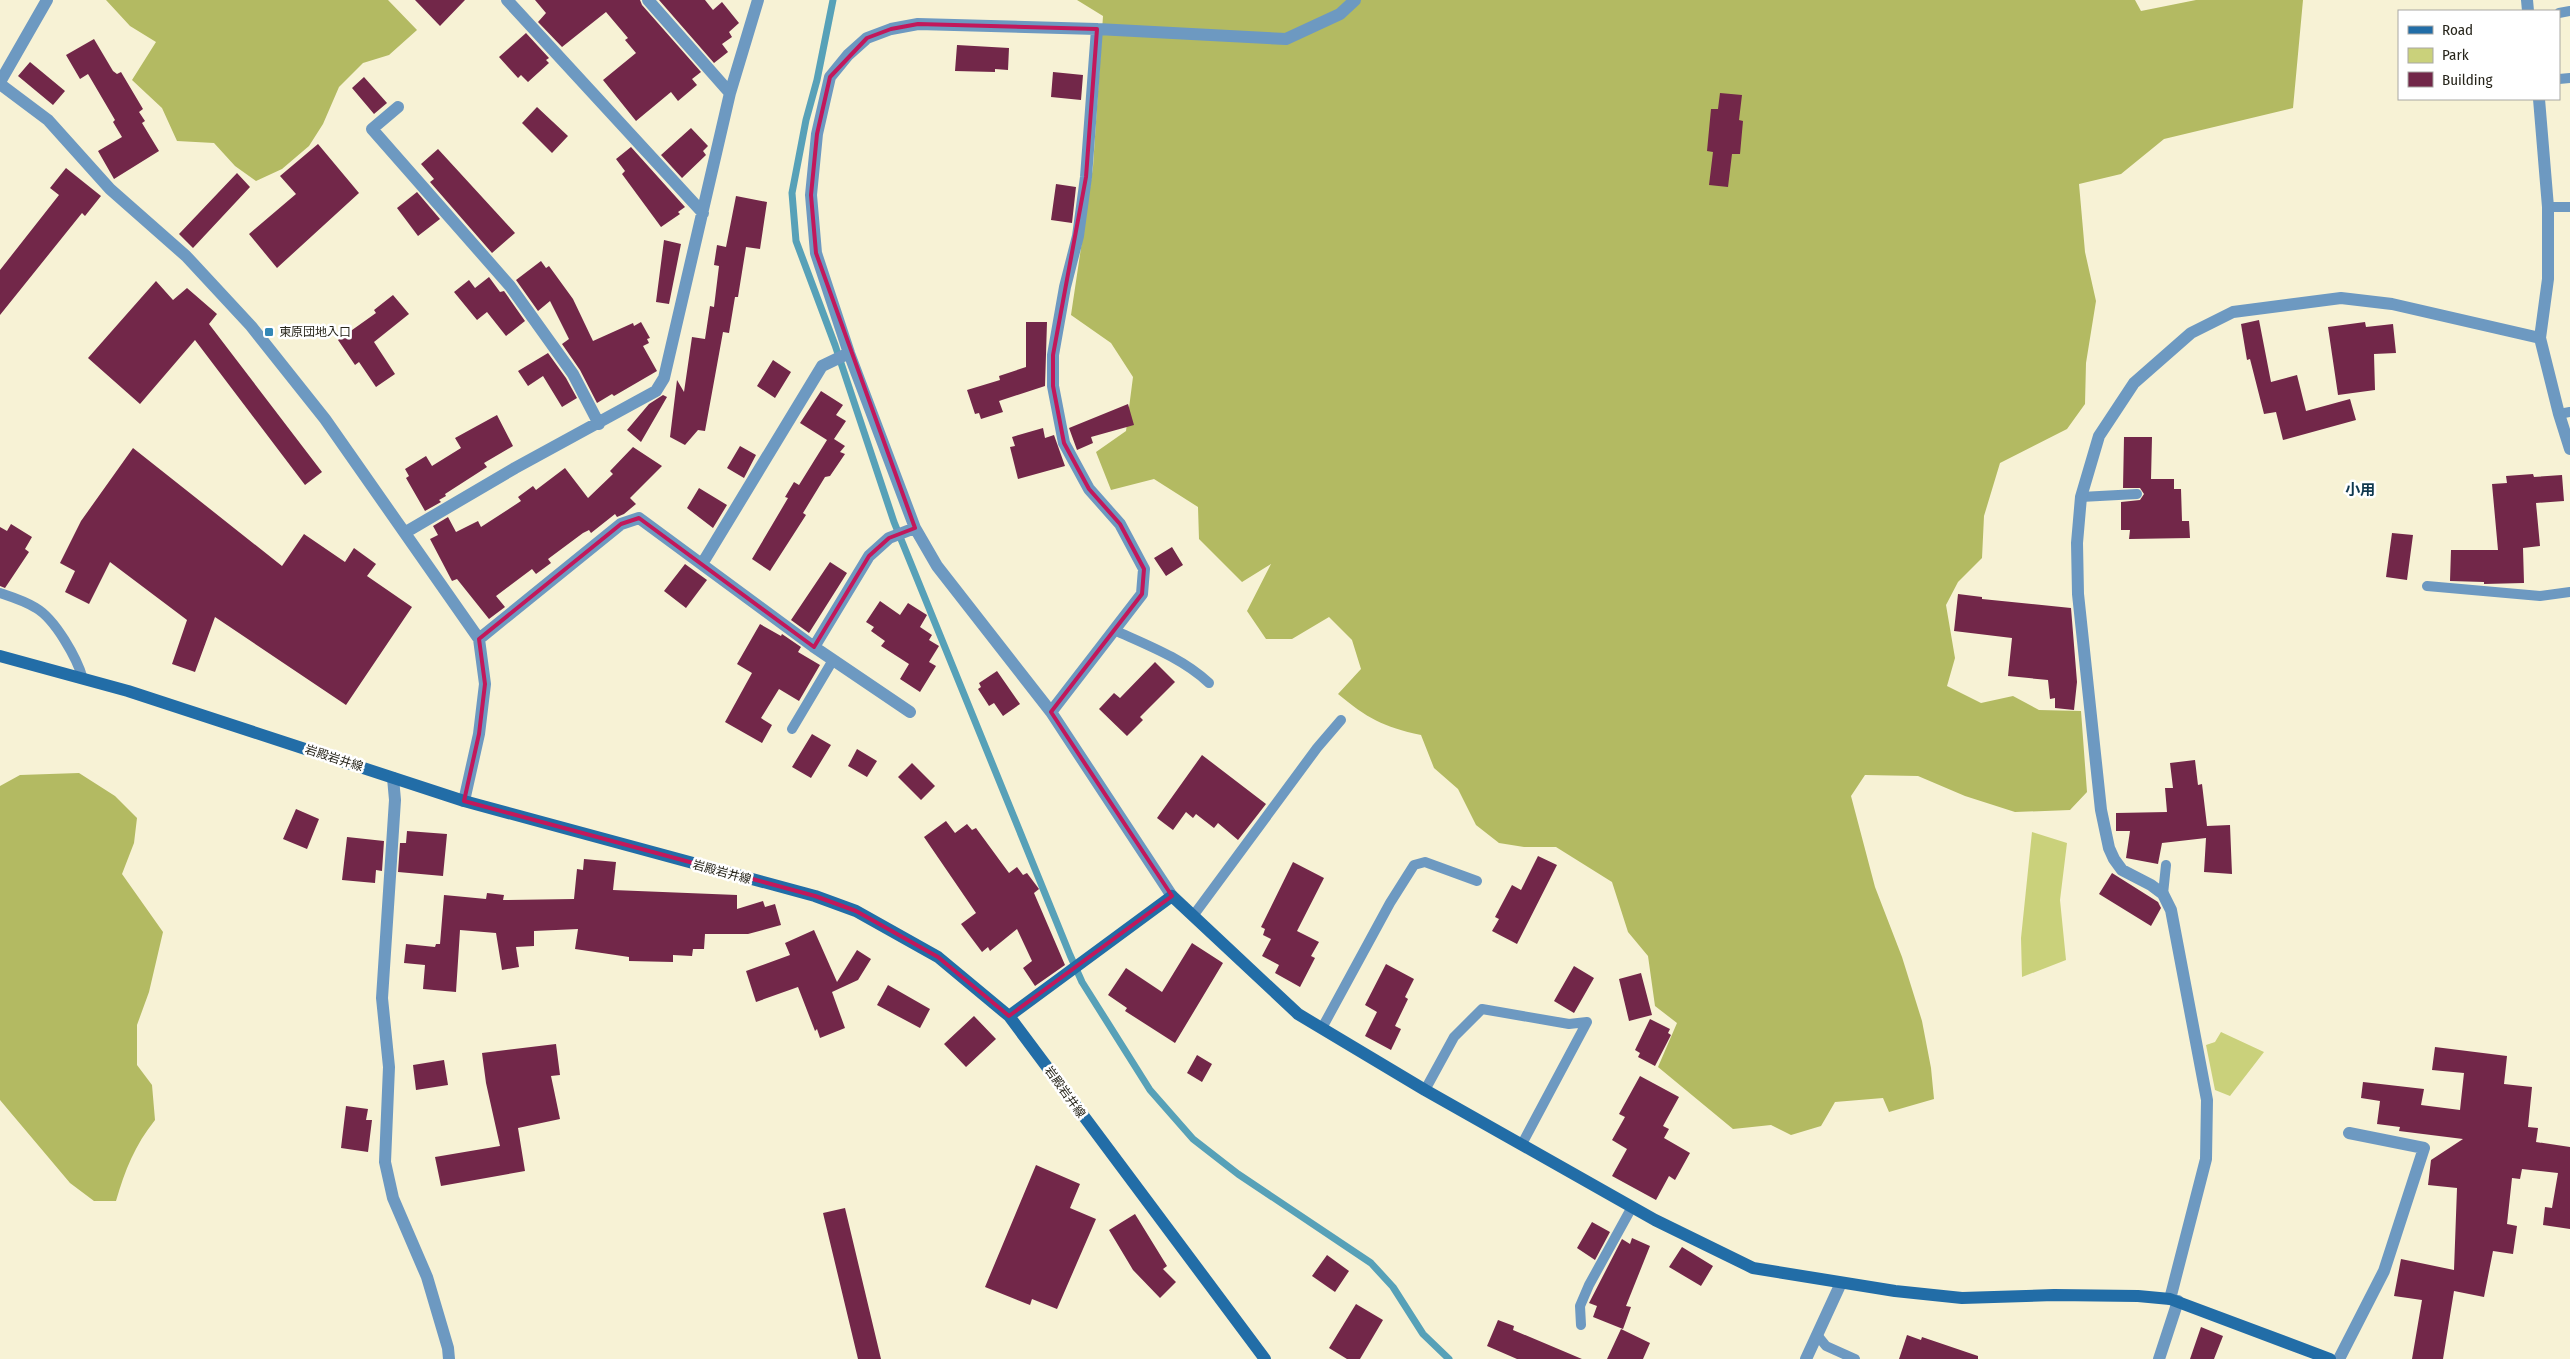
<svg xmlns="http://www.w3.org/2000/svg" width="2570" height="1359" viewBox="0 0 2570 1359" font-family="'Fira Sans Condensed','Noto Sans JP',sans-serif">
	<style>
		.green { fill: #cad17b }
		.forest { fill: #b3ba62 }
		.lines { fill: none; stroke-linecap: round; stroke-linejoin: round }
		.stream { stroke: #57a1b8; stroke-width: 7 }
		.building { fill: #722749 }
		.lane { stroke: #6d99c1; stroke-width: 10 }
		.street { stroke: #6d99c1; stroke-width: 12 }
		.secondary { stroke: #226da7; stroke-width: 12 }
		.marked { fill: none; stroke: #c2185b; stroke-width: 4; stroke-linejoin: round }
		.poi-dot { fill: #3387b7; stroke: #fff; stroke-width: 2 }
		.labels { text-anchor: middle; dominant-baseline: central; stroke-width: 5; stroke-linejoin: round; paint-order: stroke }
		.poi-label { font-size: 12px; fill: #27251b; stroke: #fff; text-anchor: start }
		.street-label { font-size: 12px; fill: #27251b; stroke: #fff }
		.quarter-label { font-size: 15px; font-weight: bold; fill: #0f374e; stroke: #fff }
	</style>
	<rect width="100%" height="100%" fill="#f7f2d5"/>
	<path class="green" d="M2032,832L2067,843L2060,900L2066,960L2022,977L2021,938Z
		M2221,1032L2264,1052L2230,1096L2215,1090L2206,1045L2215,1042Z"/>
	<path class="forest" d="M106,0H388L417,30L389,55L363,63L339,87L323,124L309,146L282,169L256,181L235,166L214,143L177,141L162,108L132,80L156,42L130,26Z
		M1077,0H2135L2141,11L2196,0H2303L2293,108L2164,139L2121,174L2079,184L2085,252L2096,301L2086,363L2085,404L2067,429L2000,463L1984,516L1982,558L1958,582L1946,605L1955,658L1947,686L1981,703L2013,696L2039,710L2081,711L2087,792L2070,810L2015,812L1965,796L1918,776L1865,775L1851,796L1875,887L1902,957L1922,1021L1931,1068L1934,1099L1889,1112L1883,1098L1835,1102L1821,1126L1791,1135L1771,1125L1733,1129L1658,1067L1677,1023L1655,1006L1648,956L1628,932L1612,882L1556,847H1524L1499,843L1476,825L1458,789L1434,768L1421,735C1383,727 1367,718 1338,694L1361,669L1352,640L1329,617L1292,639H1266L1247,611L1271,564L1242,582L1199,539L1198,507L1154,479L1111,490L1096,452L1126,431L1133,377L1111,343L1071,315L1093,167L1103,16Z
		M79,773L115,796L137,818L134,843L122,874L163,932L149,992L137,1025V1065L152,1085L155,1120C135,1145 125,1170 116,1201H94L70,1183L0,1100V786L20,775Z"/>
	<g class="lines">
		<path class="stream" d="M833,0L817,80L806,120L792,193L796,241L835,345L894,522L1070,955L1082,982L1150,1090L1193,1139L1238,1174L1371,1263L1393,1287L1423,1334L1449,1359"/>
	</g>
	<path class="building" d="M415,0H465L440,26Z
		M535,0H640L642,5L701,72L692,79L697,85L678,101L671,92L636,121L603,80L636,53L625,40L628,38L606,12L562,47L538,22L546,13Z
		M659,0H705L713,10L722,2L739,23L729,32L732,37L722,44L728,52L714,63Z
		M526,33L549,58L546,60L549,63L528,82L521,75L518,78L499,57Z
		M94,39L113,71L117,74L121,72L143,109L139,112L145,121L142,123L159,151L114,179L98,151L122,137L113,122L115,120L88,74L80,79L66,55Z
		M957,45L1009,48L1008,70L995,69V72L955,71Z
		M30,62L65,91L53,105L18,76Z
		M1053,72L1083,75L1081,100L1051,97Z
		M364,77L387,103L374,114L352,88Z
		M1720,93L1742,95L1739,120L1743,121L1740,154H1732L1728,187L1709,185L1713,152L1707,151L1711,109H1718Z
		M537,107L568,136L552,153L522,123Z
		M691,128L708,146L703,151L706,155L682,178L661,155Z
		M318,144L359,193L277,268L249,234L296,194L280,176Z
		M631,147L685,207L678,212L680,214L661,227L622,174L625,171L616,159Z
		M438,149L515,233L492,253L430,182L434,179L421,164Z
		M66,168L101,196L85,216L82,213L0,315V270L59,195L50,188Z
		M237,173L250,187L193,248L179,234Z
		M1056,184L1076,187L1072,223L1051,220Z
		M417,192L440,219L418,236L397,208Z
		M736,196L767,202L760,249L746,247L738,297H735L729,333L723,332L705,431L698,430L685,445L670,437L677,380L684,392L692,337L705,339L710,306L714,307L719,266L714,265L717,245L726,247Z
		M664,240L681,244L669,304L656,302Z
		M541,261L546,268L549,266L573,299L593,341L633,323L634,326L641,322L650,338L647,339L649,343L643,346L657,371L614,396L612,394L597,403L580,370L562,344L569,339L550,301L538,311L516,280Z
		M489,277L500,292L504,291L525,321L506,336L487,312L477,320L454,292L469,280L475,288Z
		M156,281L173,300L187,288L217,314L209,324L322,472L305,485L195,340L140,404L88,358Z
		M393,295L409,314L374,342L395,374L376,387L359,362L355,365L338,340L376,313L374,310Z
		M2259,320L2271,382L2297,375L2306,411L2350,399L2356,420L2283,440L2276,412L2264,414L2250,359L2247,360L2241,324Z
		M1026,322H1047L1045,386L999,401L1003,412L981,419L979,413L975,414L967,390L1000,380L999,376L1026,367Z
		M2365,322L2366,327L2393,324L2396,353L2374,354L2375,390L2338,395L2328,327Z
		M548,353L566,378L577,398L562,407L543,376L528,386L518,371Z
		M773,360L791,372L775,398L757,386Z
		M821,391L843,405L836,415L846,421L834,439L845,446L840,452L845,454L830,476L825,477L803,513L806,515L770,571L752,559L788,498L785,497L794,482L799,485L827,440L800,423Z
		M663,395L667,397L641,442L627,430L649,404Z
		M1128,404L1134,425L1091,437L1093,443L1077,450L1069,428Z
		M497,415L513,446L484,463L487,467L445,494L446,496L439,500L441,502L425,511L406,478L409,476L405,469L426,456L432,466L461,448L455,438Z
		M1043,428L1045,438L1054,435L1065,466L1018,479L1010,447L1015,446L1012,437Z
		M2124,437H2152L2151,479H2174V489H2181L2182,521H2189L2190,538L2129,539L2130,530H2121V502L2140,500L2144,494L2140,488H2123Z
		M740,446L756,455L744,478L727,468Z
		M633,447L662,466L630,498L636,504L624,514L617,517L615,514L591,533L589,530L583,533L548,559L551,563L536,574L532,569L496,596L505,607L489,619L457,579L452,581L430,539L438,535L433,526L448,517L456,532L478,521L481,527L521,501L518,497L533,486L536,490L565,468L588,498L613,474L610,471Z
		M133,448L282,566L304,534L345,562L354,548L376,564L367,576L412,607L346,705L215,617L195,672L172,664L187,620L110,562L89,604L65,592L75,571L60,563L81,521Z
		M2533,474L2534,477L2562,475L2564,501L2536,503L2540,546L2523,548L2524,583L2484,584V582L2450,581L2451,550H2498L2492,484L2507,483L2506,476Z
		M699,488L727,505L713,528L687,508Z
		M11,524L32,537L25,549L29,552L5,588L0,586V527L7,531Z
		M2392,533L2413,535L2407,580L2386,577Z
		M1172,547L1183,565L1166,576L1154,558Z
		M830,562L847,573L809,633L791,620Z
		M685,564L707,580L686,608L664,591Z
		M1958,594L1982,597V599L2071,608L2077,682L2074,710L2055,708V698L2050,699L2048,680L2008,676L2012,638L1954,631Z
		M880,601L900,615L908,603L927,615L920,627L932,635L929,640L939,646L929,662L936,666L920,692L900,679L909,664L881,646L885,641L871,631L874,627L866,622Z
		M760,624L781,636L782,634L801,647L798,652L820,665L799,701L779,689L761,718L772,725L762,743L725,722L752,673L737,664Z
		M1155,662L1175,682L1140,717L1143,720L1127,736L1099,709L1114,693L1120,698Z
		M997,671L1020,704L1003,716L994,703L989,706L978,689L981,687L979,683Z
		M812,734L831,745L811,778L792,767Z
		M857,749L877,761L867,777L848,766Z
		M1202,755L1266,804L1238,840L1218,823L1214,828L1196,814L1193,818L1186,812L1173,830L1157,818Z
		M2195,760L2198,785L2202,784L2207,826L2230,825L2232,874L2204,872L2206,838L2162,843L2158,864L2126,858L2130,831H2116V813L2167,812L2165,788H2173L2170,763Z
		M912,763L935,786L921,800L898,777Z
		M296,809L319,819L307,849L283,839Z
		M946,821L955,833L967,824L972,830L976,828L1009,873L1017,867L1023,875L1027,873L1039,889L1034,893L1065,965L1035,986L1023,968L1032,961L1017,929L990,951L988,947L982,952L961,924L976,913L924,837Z
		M407,831L447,834L443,876L398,872L400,843H406Z
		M347,837L384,841L382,871L376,870L375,883L342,880Z
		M1538,856L1557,865L1517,944L1492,931L1499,919L1495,917L1512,885L1521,890Z
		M584,859L616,862L613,890L737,895V909L763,901L765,907L775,904L781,925L748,934H705L704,949H693L692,956L673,955V962L629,961V957L575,949L578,929L534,931V946L516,947L519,967L502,970L496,933L460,930L456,992L423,989L425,965L404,963L406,944L435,947L436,944H440L444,895L486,899L487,893L504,895L503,900L574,899L577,869L583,870Z
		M1293,862L1324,878L1297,931L1319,942L1311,956L1315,958L1300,987L1275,973L1279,965L1262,956L1271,939L1263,935L1265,929L1261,927Z
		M2112,873L2158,902L2161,908L2151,926L2099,894Z
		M814,930L837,982L857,950L871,959L858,980L832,992L845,1028L820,1038L817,1029L815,1031L798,987L756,1002L746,971L790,955L785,943Z
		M1192,943L1223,963L1175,1043L1125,1011L1127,1008L1108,995L1126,968L1162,992Z
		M1386,964L1414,979L1405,997L1408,999L1395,1026L1401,1029L1391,1050L1365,1036L1377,1012L1365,1005Z
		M1574,966L1594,978L1574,1013L1554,1001Z
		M1641,973L1652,1015L1629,1021L1619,979Z
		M888,985L930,1009L920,1028L877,1005Z
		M974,1016L996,1039L966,1067L944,1044Z
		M1650,1019L1670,1029L1668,1033L1671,1035L1655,1066L1638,1057L1640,1053L1635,1050Z
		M556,1044L560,1075L551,1076L560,1119L518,1128L525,1171L441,1186L435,1157L500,1146L486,1083L482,1053Z
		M2435,1047L2507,1056L2504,1084L2532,1087L2528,1127L2538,1128L2536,1142L2570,1147V1229L2543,1225L2545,1207L2552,1208L2558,1173L2522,1169L2520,1179L2512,1178L2507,1224L2517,1226L2513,1254L2493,1251L2484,1297L2454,1291L2443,1359H2412L2422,1300L2394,1296L2401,1259L2454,1270L2457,1188L2428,1185L2431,1160L2463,1139L2399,1131L2400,1127L2377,1124L2380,1101L2361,1098L2363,1082L2424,1089L2421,1105L2460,1110L2464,1073L2432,1070Z
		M1197,1055L1212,1064L1202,1082L1187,1073Z
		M444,1060L448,1085L416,1090L413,1065Z
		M1640,1076L1679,1097L1663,1126L1669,1129L1664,1138L1690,1153L1675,1180L1669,1176L1656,1200L1612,1176L1627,1149L1612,1140L1625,1117L1619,1114Z
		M346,1106L368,1109L366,1120H372L368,1152L341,1148Z
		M1036,1165L1080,1184L1070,1208L1096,1219L1057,1309L1032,1299L1030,1305L985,1287Z
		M845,1208L881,1359H858L823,1213Z
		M1135,1214L1167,1266L1163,1269L1176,1282L1160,1298L1133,1270L1109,1230Z
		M1592,1222L1610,1232L1595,1260L1577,1248Z
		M1632,1238L1650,1246L1626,1306L1631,1307L1623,1329L1593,1317L1597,1306L1589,1303L1622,1239L1630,1244Z
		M1682,1247L1713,1266L1701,1286L1669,1267Z
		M1327,1255L1349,1271L1335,1292L1312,1276Z
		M1356,1304L1383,1320L1360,1359H1347L1329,1348Z
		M1498,1320L1514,1326L1513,1330L1582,1359H1517L1487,1346Z
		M2201,1327L2223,1336L2214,1359H2190Z
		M1621,1329L1650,1343L1643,1359H1607Z
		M1907,1335L1921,1340L1922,1337L1978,1356V1359H1899Z"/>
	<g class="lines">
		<path class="lane" d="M2559,13L2570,11
			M2559,79L2570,78
			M2548,207H2570
			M2559,414L2570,412
			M2081,497L2137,494
			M2427,586L2540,596L2570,592
			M0,593C12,597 25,601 36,608C55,619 77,658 83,679
			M1114,630C1147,645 1182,658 1209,683
			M792,729L833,660
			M2163,894L2166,865
			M1193,916L1317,748L1341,720
			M1322,1028L1390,903L1414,865L1425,862L1477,881
			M1425,1090L1454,1037L1482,1009L1569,1024L1587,1022
			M1522,1144L1587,1022
			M1581,1325L1580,1306L1589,1285L1632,1207
			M1818,1336L1826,1346L1855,1359"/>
		<path class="street" d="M507,0L703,213
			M648,0L730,93
			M2527,0L2528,11
			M0,82L47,0
			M0,84L48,120L110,189L186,256L251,326L325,419L479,639L485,684L479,734L464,801
			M2539,99L2548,207V279L2540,338L2559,414L2570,449
			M398,107L372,129L510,286L573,374L599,424
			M406,532L515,468L656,391L664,378L730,93L758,0
			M702,564L822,366L849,353
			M479,639L621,524L639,518L814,647L910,712
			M814,647L869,556L889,538L915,528
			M1051,712L1142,594L1144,569L1120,524L1089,489L1064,443L1053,386V355L1065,287L1078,236L1086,177L1097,29
			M393,778L395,800L382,998L389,1067L385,1162L393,1198L427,1277L448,1348L449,1359
			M1172,896L1051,712L937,566L915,528L849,353L816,253L811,195L817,134L830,77L848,55L867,38L891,29L918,24L1097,29L1286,39L1340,14L1355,0
			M2170,1299L2206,1159L2207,1100L2171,910L2163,894L2151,885L2122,870L2114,859L2109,848L2101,810L2078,594L2077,543L2081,497L2099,436L2134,383L2191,333L2233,312L2341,298L2392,304L2540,338
			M1806,1359L1841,1283
			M2159,1359L2178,1301
			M2339,1359L2384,1271L2424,1148L2349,1133"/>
		<path class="secondary" d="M0,656L128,691L464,801L815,896L856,911L938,957L1009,1016L1265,1359
			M1009,1016L1172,896L1298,1014L1425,1090L1655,1220L1753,1268L1895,1291L1962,1298L2054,1295L2138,1296L2170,1299L2330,1359"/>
	</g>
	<path class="marked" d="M918,24L1097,29L1086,177L1053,355V386L1064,443L1089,489L1120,524L1144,569L1142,594L1051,712L1172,896L1009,1016L938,957L856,911L815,896L464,801L479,734L485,684L479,639L621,524L639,518L814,647L869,556L889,538L915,528L816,253L811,195L817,134L830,77L867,38L891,29Z"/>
	<rect class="poi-dot" x="264" y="327" width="10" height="10" rx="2.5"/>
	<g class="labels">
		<g class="poi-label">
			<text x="279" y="332">東原団地入口</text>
		</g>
		<g class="street-label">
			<text transform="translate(334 758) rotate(18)">岩殿岩井線</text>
			<text transform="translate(722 872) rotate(15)">岩殿岩井線</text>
			<text transform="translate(1065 1092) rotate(54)">岩殿岩井線</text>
		</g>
		<g class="quarter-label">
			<text x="2360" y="490">小用</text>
		</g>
	</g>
	<rect x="2398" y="10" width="162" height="90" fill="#ffffff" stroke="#a9a8a4"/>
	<rect x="2408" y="26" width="25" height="8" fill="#226da7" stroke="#a9a8a4"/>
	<text x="2442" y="35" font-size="15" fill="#27251b">Road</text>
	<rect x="2408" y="48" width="25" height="15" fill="#cad17b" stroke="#a9a8a4"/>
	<text x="2442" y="60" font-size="15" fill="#27251b">Park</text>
	<rect x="2408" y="72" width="25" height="15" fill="#722749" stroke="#a9a8a4"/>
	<text x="2442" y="85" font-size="15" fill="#27251b">Building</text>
</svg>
